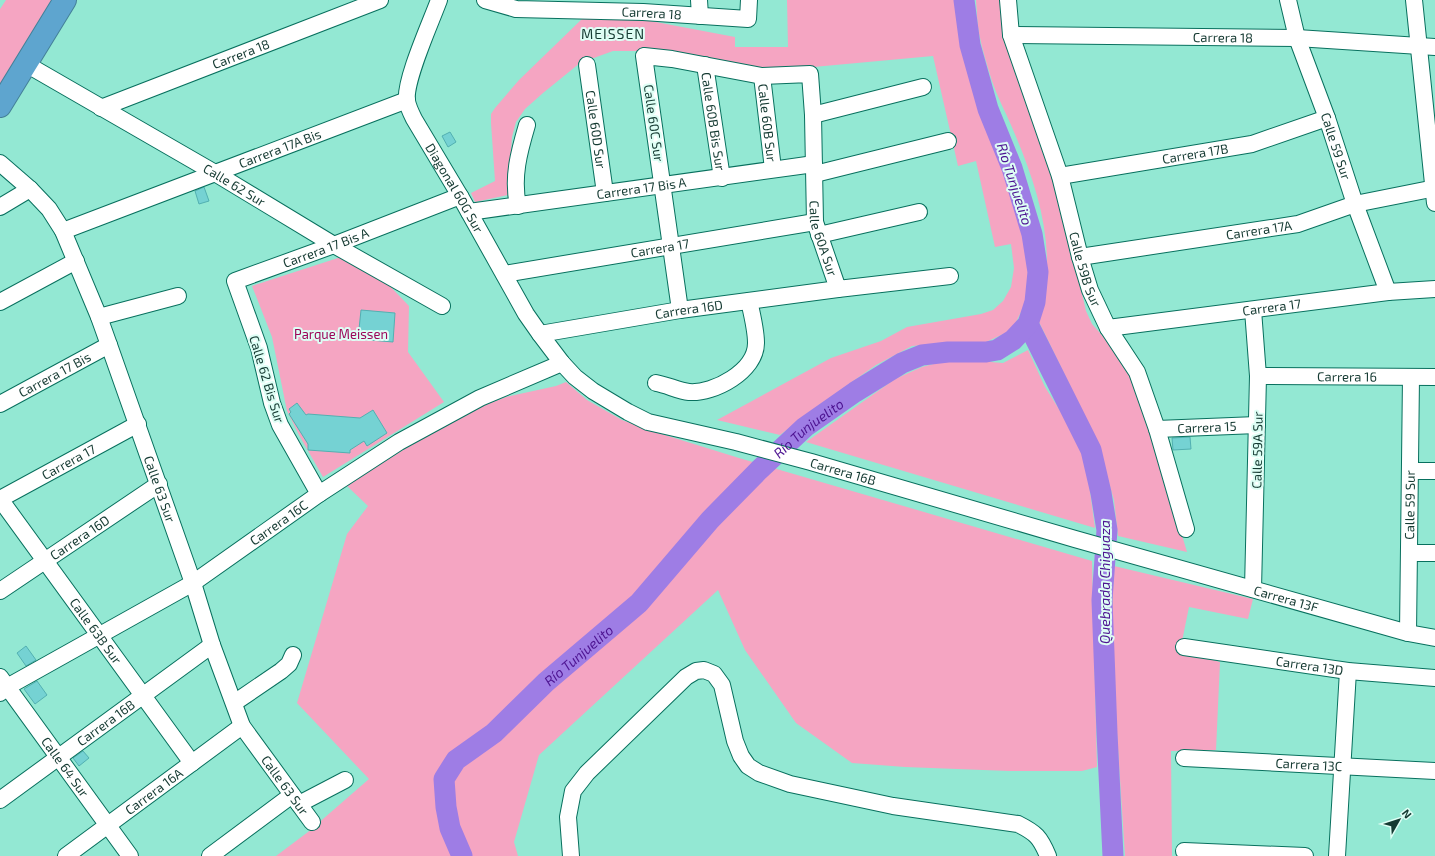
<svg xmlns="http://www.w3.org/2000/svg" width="1435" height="856" viewBox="0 0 1435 856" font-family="'Exo 2',sans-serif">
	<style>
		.green { fill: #f5a5c2 }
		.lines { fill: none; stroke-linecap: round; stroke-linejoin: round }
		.river { stroke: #9e7de5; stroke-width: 21 }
		.building { fill: #75d2d3; stroke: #52b0b1 }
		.minor-casing { stroke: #08705e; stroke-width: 18 }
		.highway-casing { stroke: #448098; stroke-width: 24 }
		.minor { stroke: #fff; stroke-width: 16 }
		.highway { stroke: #5ea5cf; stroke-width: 22 }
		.labels { text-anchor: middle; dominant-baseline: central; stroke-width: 4; stroke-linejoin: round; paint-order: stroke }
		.street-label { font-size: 13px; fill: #153a32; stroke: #defef5 }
		.park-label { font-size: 13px; fill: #9c0558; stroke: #defef5 }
		.neighbourhood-label { font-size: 14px; letter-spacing: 1px; fill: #153a32; stroke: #defef5 }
		.water-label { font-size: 14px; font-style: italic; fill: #4e1592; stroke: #defef5 }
	</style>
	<rect width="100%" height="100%" fill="#93e8d3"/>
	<path class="green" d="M6,0H56L0,89V9Z
		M787,0H956L960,32L983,118L1003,169L1022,234L1028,272L1025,304L1012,330L986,342L948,343L912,346L876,365L822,403L780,435L717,420L831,358L881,341L907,327L981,314L993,310L1003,301L1011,287L1014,268L1011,244L995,247L976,161L958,166L933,56L770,71L643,51H613L580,63L543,93L525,109L516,122L512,137L508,195L475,202L471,193L495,181L491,123V114L495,108L519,80L582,19H640L735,37V47H788Z
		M976,0H1001L1000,8L1005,39L1013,65L1055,184L1067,227L1086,311L1092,324L1125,361L1147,419L1187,552L1118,536L1114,500L1100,452L1081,408L1038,320C1060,253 1038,187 1011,125C1005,111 997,96 992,81C987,65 982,49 979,33C977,23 977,11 976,0Z
		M341,257L386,282L409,306L408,352L444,402L323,477L299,435L287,411L272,337L252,286Z
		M1028,350L1045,387L1071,428L1085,455L1095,528L806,442L895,379L922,367L952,359L1003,363Z
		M566,382L587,400L622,420L652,431L739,458L1092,561L1097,767L1082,771H1009L905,767L852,763L796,723L745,650L718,590L539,755L514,842L518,856H276L308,832L369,779L297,703L347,534L368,506L346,485L429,434L485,405L506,397L556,386Z
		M1114,566L1253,599L1248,619L1189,607L1180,651L1220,662L1216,750L1171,751L1172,856H1125L1111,640Z"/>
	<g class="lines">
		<g class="river">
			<path d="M1028,324L1091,450L1101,493L1107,530L1102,600L1107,733L1113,856"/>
			<path id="s1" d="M462,856L450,828L446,807L444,779L456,760L494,733L546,682L639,603L710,520L759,470L805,427L855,392L902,363L922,355L948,352H986L997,350L1013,340L1028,324L1035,302L1038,272L1032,234L1012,168L988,109L970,45L964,0"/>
		</g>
	</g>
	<path class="building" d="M450,132L456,142L448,147L442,136Z
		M204,187L209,201L199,204L195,191Z
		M361,310L395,313L393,342L358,339Z
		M297,403L306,415L308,414L360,418L373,410L387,433L367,446L364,441L350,450V453L308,450V444L289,414L291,412L289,409Z
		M1190,437L1191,449L1173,450L1172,438Z
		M26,646L36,660L26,666L17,653Z
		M37,681L47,695L35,704L24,689Z
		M83,751L89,758L79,766L73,758Z"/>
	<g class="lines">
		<defs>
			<g id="minor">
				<path id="s2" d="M439,0C431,22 404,81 407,101C408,107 411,113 414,119L460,196L526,314L540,334L562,363L575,377L593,391L628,412L648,422L736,442L811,462L1075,539L1408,633L1435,638"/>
				<path id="s3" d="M485,0L516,9L643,12L748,19L749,0"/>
				<path d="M699,0L700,16"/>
				<path id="s4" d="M1008,0L1011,35L1060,176L1080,257L1090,290L1108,328L1137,372L1157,429L1186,529"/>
				<path id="s5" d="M1288,0L1297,38L1327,118L1355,204L1388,292"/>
				<path d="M1414,0L1435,203"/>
				<path id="s6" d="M1011,35L1297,38L1435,47"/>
				<path id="s7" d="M26,64L215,173L334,245L442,306"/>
				<path id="s8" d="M587,65L605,193"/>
				<path id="s9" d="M705,65L722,178"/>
				<path id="s10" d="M762,76L773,169"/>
				<path id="s11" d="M101,108L380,0"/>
				<path d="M813,115L923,87"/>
				<path id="s12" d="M0,163L30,189L49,209L63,231L99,317L109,345L193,583L212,645L242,726L312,822"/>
				<path d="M815,174L948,141"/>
				<path id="s13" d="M1060,176L1252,144L1327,118"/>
				<path d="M518,206C512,177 519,152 527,125"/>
				<path d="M0,207L30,189"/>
				<path id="s14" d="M469,212L814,164"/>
				<path id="s15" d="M63,231L407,100"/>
				<path d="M819,235L919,212"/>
				<path id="s16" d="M1080,257L1298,224L1355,204L1435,188"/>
				<path id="s17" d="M504,274L815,222"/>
				<path d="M0,302L76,261"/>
				<path id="s18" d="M680,310L644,56L672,59L762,76L810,74L813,115L815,222L838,289L950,276"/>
				<path d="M1253,310L1258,376L1253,589"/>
				<path d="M99,317L178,296"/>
				<path id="s19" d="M1108,328L1388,292L1435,289"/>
				<path id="s20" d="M540,334L680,310L838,289"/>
				<path id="s21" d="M1258,376L1435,377"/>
				<path d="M656,383C667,385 679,391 689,392C714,394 756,371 756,343C756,330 752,314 749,301"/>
				<path id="s22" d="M0,404L109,345"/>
				<path id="s23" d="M1157,429L1257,425"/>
				<path d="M1410,471H1435"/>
				<path id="s24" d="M319,494L280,425L272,403L259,348L235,281L334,245L460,196"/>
				<path id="s25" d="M0,499L192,763"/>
				<path id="s26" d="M0,499L138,424"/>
				<path d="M1409,553H1435"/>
				<path id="s27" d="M0,591L159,484"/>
				<path id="s28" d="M1408,633L1411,377"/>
				<path id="s29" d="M1184,647L1348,671L1435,678"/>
				<path id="s30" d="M0,677L130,856"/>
				<path id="s31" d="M0,693L7,687L193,583L319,494L399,442L480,398L562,363"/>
				<path d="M234,703L281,671L289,664L293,655"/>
				<path id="s32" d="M1184,758L1435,771"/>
				<path id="s33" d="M0,800L212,645"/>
				<path d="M299,804L345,780"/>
				<path d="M1184,851L1305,856"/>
				<path id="s34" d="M66,856L242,726"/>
				<path d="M210,856L292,795"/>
				<path d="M571,856L568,817L573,791L587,773L686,677L696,671L704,670L714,674L722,685L735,741L741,756L748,766L759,773L790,784L893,806L1018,824C1036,833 1040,837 1048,856"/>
				<path d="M1337,856L1348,671"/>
			</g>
			<path id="highway" d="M0,106L65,0"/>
		</defs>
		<use href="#minor" class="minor-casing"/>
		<use href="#highway" class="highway-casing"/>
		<use href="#minor" class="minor"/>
		<use href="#highway" class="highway"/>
	</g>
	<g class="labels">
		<g class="street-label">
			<text stroke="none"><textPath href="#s3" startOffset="168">Carrera 18</textPath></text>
			<text stroke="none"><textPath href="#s6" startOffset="212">Carrera 18</textPath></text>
			<text stroke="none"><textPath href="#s11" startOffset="150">Carrera 18</textPath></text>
			<text stroke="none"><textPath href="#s9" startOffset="57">Calle 60B Bis Sur</textPath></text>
			<text transform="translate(654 123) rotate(82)">Calle 60C Sur</text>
			<text stroke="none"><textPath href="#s10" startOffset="47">Calle 60B Sur</textPath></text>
			<text stroke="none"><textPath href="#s8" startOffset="65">Calle 60D Sur</textPath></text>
			<text stroke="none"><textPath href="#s5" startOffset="154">Calle 59 Sur</textPath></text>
			<text stroke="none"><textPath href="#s15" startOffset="232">Carrera 17A Bis</textPath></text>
			<text stroke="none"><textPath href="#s13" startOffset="137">Carrera 17B</textPath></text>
			<text stroke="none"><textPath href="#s7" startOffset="241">Calle 62 Sur</textPath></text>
			<text stroke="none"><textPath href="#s2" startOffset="206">Diagonal 60G Sur</textPath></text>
			<text stroke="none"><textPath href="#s14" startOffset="174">Carrera 17 Bis A</textPath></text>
			<text stroke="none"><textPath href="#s16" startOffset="181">Carrera 17A</textPath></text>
			<text stroke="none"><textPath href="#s18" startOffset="590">Calle 60A Sur</textPath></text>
			<text stroke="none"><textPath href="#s24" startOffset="327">Carrera 17 Bis A</textPath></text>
			<text stroke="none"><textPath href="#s17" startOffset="158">Carrera 17</textPath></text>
			<text stroke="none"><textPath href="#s4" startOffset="281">Calle 59B Sur</textPath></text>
			<text stroke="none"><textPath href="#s19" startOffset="165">Carrera 17</textPath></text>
			<text stroke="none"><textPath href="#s20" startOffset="151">Carrera 16D</textPath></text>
			<text stroke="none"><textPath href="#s22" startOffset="62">Carrera 17 Bis</textPath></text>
			<text stroke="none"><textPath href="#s21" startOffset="89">Carrera 16</textPath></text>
			<text transform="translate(267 379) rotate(73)">Calle 62 Bis Sur</text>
			<text stroke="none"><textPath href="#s23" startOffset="50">Carrera 15</textPath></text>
			<text transform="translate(1257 450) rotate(-89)">Calle 59A Sur</text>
			<text stroke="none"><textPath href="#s26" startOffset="78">Carrera 17</textPath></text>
			<text stroke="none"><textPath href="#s2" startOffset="718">Carrera 16B</textPath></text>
			<text stroke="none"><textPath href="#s12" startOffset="369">Calle 63 Sur</textPath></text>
			<text stroke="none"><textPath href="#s28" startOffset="128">Calle 59 Sur</textPath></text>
			<text stroke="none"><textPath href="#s31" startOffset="327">Carrera 16C</textPath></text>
			<text stroke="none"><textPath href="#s27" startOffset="96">Carrera 16D</textPath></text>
			<text stroke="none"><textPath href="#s2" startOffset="1179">Carrera 13F</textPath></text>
			<text stroke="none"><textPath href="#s25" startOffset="163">Calle 63B Sur</textPath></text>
			<text stroke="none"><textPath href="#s29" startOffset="127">Carrera 13D</textPath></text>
			<text stroke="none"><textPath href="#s33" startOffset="131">Carrera 16B</textPath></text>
			<text stroke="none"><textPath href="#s32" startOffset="125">Carrera 13C</textPath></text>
			<text stroke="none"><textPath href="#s30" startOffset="111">Calle 64 Sur</textPath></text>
			<text stroke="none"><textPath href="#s12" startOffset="693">Calle 63 Sur</textPath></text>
			<text stroke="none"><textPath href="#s34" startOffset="109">Carrera 16A</textPath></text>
		</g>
		<g class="park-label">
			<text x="341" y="334">Parque Meissen</text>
		</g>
		<g class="neighbourhood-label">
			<text x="613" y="33">MEISSEN</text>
		</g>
		<g class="water-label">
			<text transform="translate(1015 184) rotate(72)">Río Tunjuelito</text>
			<text stroke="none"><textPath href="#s1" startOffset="588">Río Tunjuelito</textPath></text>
			<text transform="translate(1104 582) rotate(-90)">Quebrada Chiguaza</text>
			<text stroke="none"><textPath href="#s1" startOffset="264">Río Tunjuelito</textPath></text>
		</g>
	</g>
	<g transform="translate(1399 820) rotate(51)" stroke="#defef5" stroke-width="3" paint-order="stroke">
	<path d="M0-3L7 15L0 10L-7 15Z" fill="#153a32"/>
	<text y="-6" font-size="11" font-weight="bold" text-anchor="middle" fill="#153a32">N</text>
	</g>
</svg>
